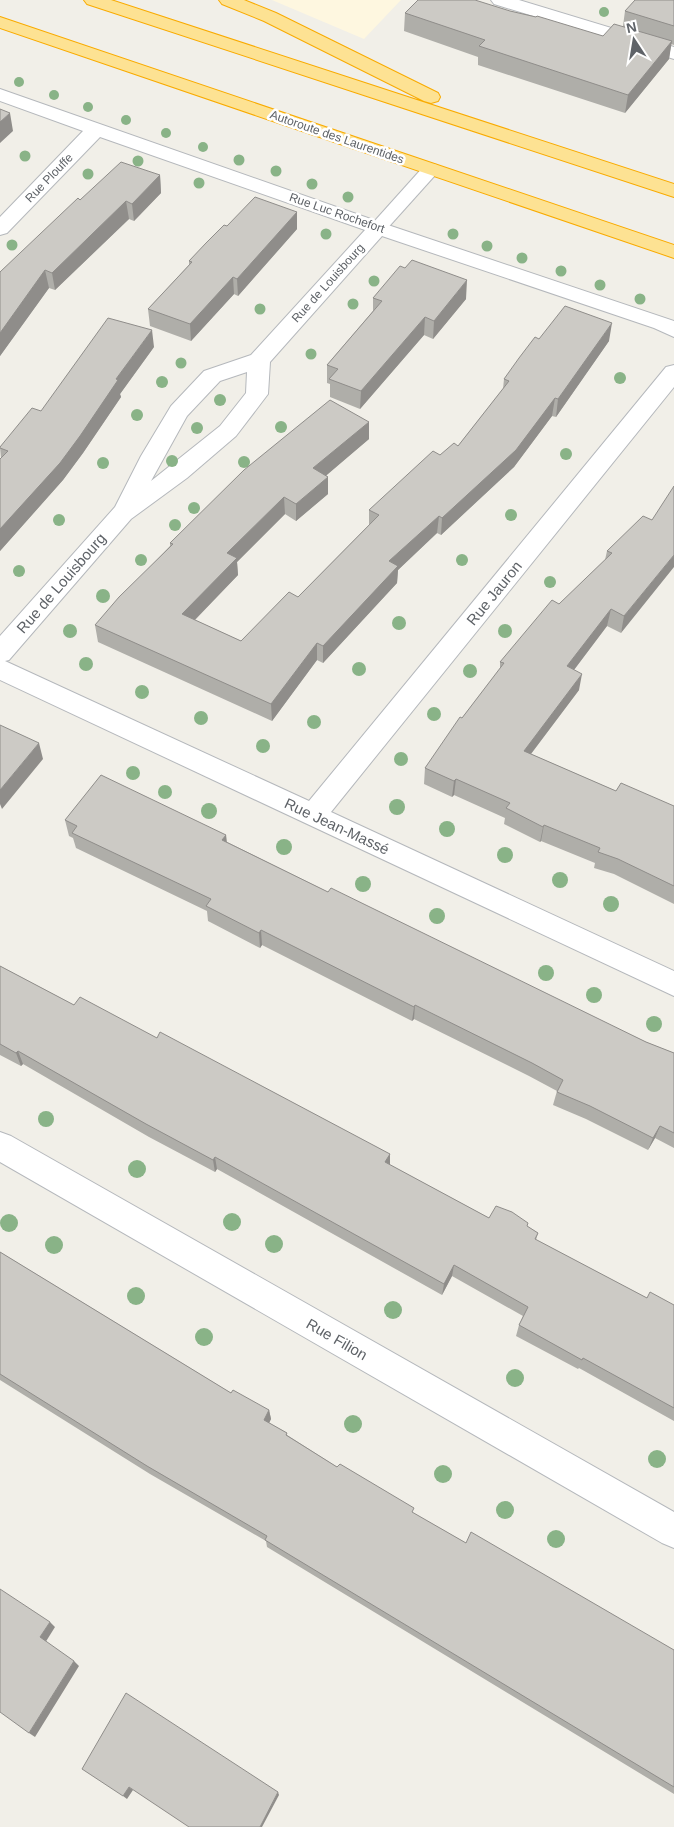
<svg xmlns="http://www.w3.org/2000/svg" width="674" height="1827" viewBox="0 0 674 1827" font-family="Arial,sans-serif">
	<style>
		.commercial { fill: #fef7e0 }
		.lines { fill: none; stroke-linecap: round; stroke-linejoin: round }
		.service-casing { stroke: #b5b8bc; stroke-width: 2 }
		.minor-casing { stroke: #b5b8bc; stroke-width: 2 }
		.motorway-casing { stroke: #f9ab00; stroke-width: 2 }
		.service { fill: #fff; fill-rule: evenodd }
		.minor { fill: #fff; fill-rule: evenodd }
		.motorway { fill: #fde293; fill-rule: evenodd }
		.tree { fill: #89b387 }
		.wall { fill: #afaea9 }
		.shaded-wall { fill: #8f8d8a }
		.building { fill: #cccac5; stroke: #8f8d8a }
		.labels { text-anchor: middle; dominant-baseline: central; stroke-width: 5; stroke-linejoin: round; paint-order: stroke }
		.far-street-label { font-size: 12px; fill: #5f6368; stroke: #fff }
		.street-label { font-size: 15px; fill: #5f6368; stroke: #fff }
	</style>
	<rect width="100%" height="100%" fill="#f1efe8"/>
	<path class="commercial" d="M272,0H401L364,39Z"/>
	<g class="lines">
		<defs>
			<path id="service" d="M431,164L437,165L439,169L437,173L384,232L378,233L372,232L369,228L372,224L425,165Z"/>
			<path id="minor" d="M491,0H519L674,47V59L494,4Z
				M0,89L385,224L674,321V337L654,328L382,236L270,362L268,394L236,436L187,478L131,519L9,660L5,661L309,801L666,367L674,365V387L331,812L674,971V996L0,680V636L115,507L141,456L171,406L204,371L251,355L365,230L100,137L7,233L0,235V217L83,131L0,101ZM247,372L246,393L220,426L151,481L187,416L220,381Z
				M0,1132L11,1136L674,1512V1548L662,1543L0,1162Z"/>
			<path id="motorway" d="M84,0H111L674,184V197L87,4Z
				M219,0H244L276,13L438,93L440,97L438,101L431,103L424,101L264,21L222,4Z
				M0,17L674,245V258L0,28Z"/>
		</defs>
		<use href="#service" class="service-casing"/>
		<use href="#minor" class="minor-casing"/>
		<use href="#motorway" class="motorway-casing"/>
		<use href="#service" class="service"/>
		<use href="#minor" class="minor"/>
		<use href="#motorway" class="motorway"/>
	</g>
	<g class="tree">
		<circle cx="604" cy="12" r="5"/>
		<circle cx="19" cy="82" r="5"/>
		<circle cx="54" cy="95" r="5"/>
		<circle cx="88" cy="107" r="5"/>
		<circle cx="126" cy="120" r="5"/>
		<circle cx="166" cy="133" r="5"/>
		<circle cx="203" cy="147" r="5"/>
		<circle cx="25" cy="156" r="5.5"/>
		<circle cx="239" cy="160" r="5.5"/>
		<circle cx="138" cy="161" r="5.5"/>
		<circle cx="276" cy="171" r="5.5"/>
		<circle cx="88" cy="174" r="5.5"/>
		<circle cx="199" cy="183" r="5.5"/>
		<circle cx="312" cy="184" r="5.5"/>
		<circle cx="348" cy="197" r="5.5"/>
		<circle cx="326" cy="234" r="5.5"/>
		<circle cx="453" cy="234" r="5.5"/>
		<circle cx="12" cy="245" r="5.5"/>
		<circle cx="487" cy="246" r="5.5"/>
		<circle cx="522" cy="258" r="5.5"/>
		<circle cx="561" cy="271" r="5.5"/>
		<circle cx="374" cy="281" r="5.5"/>
		<circle cx="600" cy="285" r="5.5"/>
		<circle cx="640" cy="299" r="5.5"/>
		<circle cx="353" cy="304" r="5.5"/>
		<circle cx="260" cy="309" r="5.5"/>
		<circle cx="311" cy="354" r="5.5"/>
		<circle cx="181" cy="363" r="5.5"/>
		<circle cx="620" cy="378" r="6"/>
		<circle cx="162" cy="382" r="6"/>
		<circle cx="220" cy="400" r="6"/>
		<circle cx="137" cy="415" r="6"/>
		<circle cx="281" cy="427" r="6"/>
		<circle cx="197" cy="428" r="6"/>
		<circle cx="566" cy="454" r="6"/>
		<circle cx="172" cy="461" r="6"/>
		<circle cx="244" cy="462" r="6"/>
		<circle cx="103" cy="463" r="6"/>
		<circle cx="194" cy="508" r="6"/>
		<circle cx="511" cy="515" r="6"/>
		<circle cx="59" cy="520" r="6"/>
		<circle cx="175" cy="525" r="6"/>
		<circle cx="141" cy="560" r="6"/>
		<circle cx="462" cy="560" r="6"/>
		<circle cx="19" cy="571" r="6"/>
		<circle cx="550" cy="582" r="6"/>
		<circle cx="103" cy="596" r="7"/>
		<circle cx="399" cy="623" r="7"/>
		<circle cx="70" cy="631" r="7"/>
		<circle cx="505" cy="631" r="7"/>
		<circle cx="86" cy="664" r="7"/>
		<circle cx="359" cy="669" r="7"/>
		<circle cx="470" cy="671" r="7"/>
		<circle cx="142" cy="692" r="7"/>
		<circle cx="434" cy="714" r="7"/>
		<circle cx="201" cy="718" r="7"/>
		<circle cx="314" cy="722" r="7"/>
		<circle cx="263" cy="746" r="7"/>
		<circle cx="401" cy="759" r="7"/>
		<circle cx="133" cy="773" r="7"/>
		<circle cx="165" cy="792" r="7"/>
		<circle cx="397" cy="807" r="8"/>
		<circle cx="209" cy="811" r="8"/>
		<circle cx="447" cy="829" r="8"/>
		<circle cx="284" cy="847" r="8"/>
		<circle cx="505" cy="855" r="8"/>
		<circle cx="560" cy="880" r="8"/>
		<circle cx="363" cy="884" r="8"/>
		<circle cx="611" cy="904" r="8"/>
		<circle cx="437" cy="916" r="8"/>
		<circle cx="546" cy="973" r="8"/>
		<circle cx="594" cy="995" r="8"/>
		<circle cx="654" cy="1024" r="8"/>
		<circle cx="46" cy="1119" r="8"/>
		<circle cx="137" cy="1169" r="9"/>
		<circle cx="232" cy="1222" r="9"/>
		<circle cx="9" cy="1223" r="9"/>
		<circle cx="274" cy="1244" r="9"/>
		<circle cx="54" cy="1245" r="9"/>
		<circle cx="136" cy="1296" r="9"/>
		<circle cx="393" cy="1310" r="9"/>
		<circle cx="204" cy="1337" r="9"/>
		<circle cx="515" cy="1378" r="9"/>
		<circle cx="353" cy="1424" r="9"/>
		<circle cx="657" cy="1459" r="9"/>
		<circle cx="443" cy="1474" r="9"/>
		<circle cx="505" cy="1510" r="9"/>
		<circle cx="556" cy="1539" r="9"/>
	</g>
	<path class="wall" d="M674,0V45L671,44L669,59L625,113L478,65V57L404,31L405,13L510,11L603,36L623,26L625,11Z
		M160,175L161,193L134,221L129,219L55,290L49,288L0,356V272L80,200Z
		M297,212V229L238,296L234,294L191,341L150,326L148,309L189,265V261L227,226Z
		M405,268L466,299L433,339L424,335L360,409L330,397V384L327,383V365L373,311V298Z
		M539,339L609,341L556,417L552,416L514,467L441,535L437,533L398,570L397,583L323,663L317,660L272,721L98,642L95,625L170,546V543L369,422V439L326,475L328,477V494L296,521L285,514L237,562L238,575L195,620L241,641L298,597L369,525V510L440,455L458,446L503,389L504,379Z
		M154,347L120,394L121,397L83,453L63,480L0,551V459L1,458L0,447L41,411Z
		M652,520L621,633L607,626L574,670L579,690L531,754L616,791L674,806V904L614,874L594,868L595,863L541,841L540,842L504,824L505,818L454,795L452,797L424,784L425,768L462,718L500,669V662L605,560L607,551Z
		M65,820L226,835L227,842L328,892L646,1042L674,1053V1148L655,1138L648,1150L586,1119L553,1105L557,1091L529,1076L414,1019L412,1021L262,945L260,948L208,921L207,911L76,848L73,838L69,836Z
		M0,966L74,1005L157,1038L390,1154V1165L489,1218L527,1226L538,1233L536,1240L647,1298L674,1305V1421L579,1368L578,1369L516,1336L519,1325L523,1316L452,1276L442,1295L217,1169L215,1172L149,1137L23,1064L21,1066L0,1055Z
		M0,1252L231,1393L269,1410L271,1419L269,1423L287,1433V1435L337,1467L413,1513L466,1543L674,1650V1794L267,1547L266,1541L150,1474L0,1380Z"/>
	<path class="shaded-wall" d="M672,41L669,59L625,113L628,95Z
		M10,113L13,131L0,143V122Z
		M160,175L161,193L134,221L132,204Z
		M126,201L129,219L55,290L52,273Z
		M297,212V229L238,296L237,279Z
		M45,270L49,288L0,356V333Z
		M233,277L234,294L191,341L190,324Z
		M467,280L466,299L433,339L434,321Z
		M425,317L424,335L360,409L361,391Z
		M612,323L609,341L556,417L558,399Z
		M152,330L154,347L120,394L121,397L83,453L63,480L0,551V529L116,379Z
		M555,398L552,416L514,467L441,535L442,518Z
		M369,422V439L314,486L313,468Z
		M328,477V494L296,521V504Z
		M284,497L285,514L237,562L238,575L184,631L182,614L227,553Z
		M439,516L437,533L398,570L397,583L323,663V646L389,561Z
		M674,555V567L621,633L624,616Z
		M611,609L607,626L564,683L567,666Z
		M317,643V660L272,721L271,704Z
		M582,674L579,690L521,767L524,751Z
		M39,743L43,759L2,809L0,804V790Z
		M456,779L454,795L452,797L454,781Z
		M544,825L541,841L540,842L543,827Z
		M226,835L227,850L222,840Z
		M261,930L262,945L260,948L259,933Z
		M415,1005L414,1019L412,1021L414,1007Z
		M18,1051L23,1064L21,1066L16,1053Z
		M660,1126L655,1138L648,1150L653,1138Z
		M390,1154V1166L385,1162Z
		M215,1157L217,1169L215,1172L213,1160Z
		M454,1265L452,1276L442,1295L444,1284Z
		M269,1410L271,1419L266,1429L264,1420Z
		M50,1622L55,1627L45,1643L40,1637Z
		M74,1661L79,1666L35,1737L29,1733Z
		M129,1787L133,1790L127,1799L123,1796Z
		M278,1792L279,1795L262,1827H260Z"/>
	<path class="building" d="M418,0H475L510,11L536,17L537,16L603,36L614,24L672,41L628,95L479,46L485,40L405,13Z
		M635,0H674V26L625,11Z
		M0,109L10,113L0,122Z
		M121,162L160,175L132,204L126,201L52,273L45,270L0,333V272L78,198L80,200Z
		M255,197L297,212L237,279L233,277L190,324L148,309L192,262L189,261L206,243L224,225L227,226Z
		M412,260L467,280L434,321L425,317L361,391L329,379L338,369L327,365L382,301L373,298L400,266L405,268Z
		M565,306L612,323L558,399L555,398L516,450L442,518L439,516L389,561L398,566L323,646L317,643L271,704L95,625L119,597L173,544L170,543L244,470L330,400L369,422L313,468L328,477L296,504L284,497L227,553L237,558L182,614L241,641L289,592L298,597L379,515L369,510L433,451L440,455L454,443L458,446L509,381L504,379L519,358L535,337L539,339Z
		M108,318L152,330L116,379L118,380L80,436L60,463L0,529V459L8,451L0,448V447L32,408L41,411Z
		M674,486V555L624,616L611,609L567,666L582,674L524,751L616,791L621,783L674,806V886L618,859L598,852L600,848L544,825L543,827L506,808L510,803L456,779L454,781L425,768L460,717L462,718L504,663L500,662L552,600L559,604L612,553L607,551L643,516L652,520Z
		M0,725L39,743L0,790Z
		M101,775L226,835L222,840L328,892L331,888L646,1042L674,1053V1133L660,1126L653,1138L590,1106L557,1092L563,1080L532,1063L415,1005L414,1007L261,930L259,933L206,906L211,899L72,833L77,826L65,820Z
		M0,966L74,1005L80,997L157,1038L160,1032L390,1154L385,1162L489,1218L496,1206L512,1212L528,1223L527,1226L538,1233L535,1239L647,1298L650,1292L674,1305V1408L583,1358L582,1360L519,1325L528,1307L454,1265L444,1284L215,1157L213,1160L146,1124L18,1051L16,1053L0,1044Z
		M0,1252L231,1393L233,1390L269,1410L264,1420L287,1433L286,1435L337,1467L340,1464L414,1508L412,1512L466,1543L471,1532L674,1650V1787L265,1540L267,1536L147,1466L0,1374Z
		M0,1589L50,1622L40,1637L74,1661L29,1733L0,1712Z
		M126,1693L278,1792L260,1827H189L129,1787L123,1796L82,1769Z"/>
	<g class="labels">
		<g class="far-street-label">
			<text transform="translate(337 137) rotate(19)">Autoroute des Laurentides</text>
			<text transform="translate(49 178) rotate(-46)">Rue Plouffe</text>
			<text transform="translate(337 213) rotate(19)">Rue Luc Rochefort</text>
			<text transform="translate(328 283) rotate(-48)">Rue de Louisbourg</text>
		</g>
		<g class="street-label">
			<text transform="translate(61 583) rotate(-49)">Rue de Louisbourg</text>
			<text transform="translate(494 593) rotate(-51)">Rue Jauron</text>
			<text transform="translate(337 826) rotate(25)">Rue Jean-Massé</text>
			<text transform="translate(337 1339) rotate(30)">Rue Filion</text>
		</g>
	</g>
	<g transform="translate(634 40) rotate(348)" stroke="#ffffff" stroke-width="4" paint-order="stroke">
	<path d="M0-4L9 19L0 12L-9 19Z" fill="#5f6368"/>
	<text y="-8" font-size="14" font-weight="bold" text-anchor="middle" fill="#5f6368">N</text>
	</g>
</svg>
